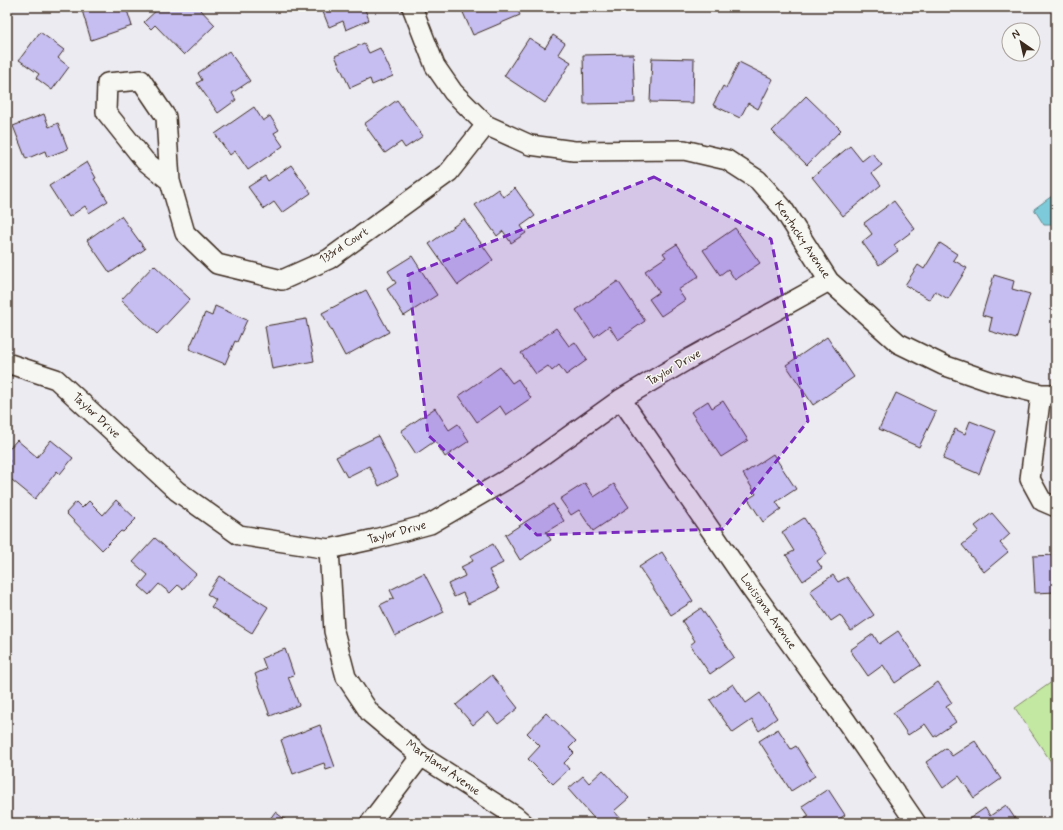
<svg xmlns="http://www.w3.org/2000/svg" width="1063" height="830" viewBox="0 0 1063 830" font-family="Mynerve,sans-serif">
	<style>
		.green { fill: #c3e8a2; stroke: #7f8960 }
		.water { fill: #7dcbda; stroke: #638b8f }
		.building { fill: #c6bef0; stroke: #3b2a1e }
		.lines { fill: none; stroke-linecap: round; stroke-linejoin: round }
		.minor-casing { stroke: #3b2a1e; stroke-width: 22 }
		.minor { stroke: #f6f6f2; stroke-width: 19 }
		.marked { fill: #7b2cbf; fill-opacity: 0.2; stroke: #7b2cbf; stroke-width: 3; stroke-dasharray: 8 5; stroke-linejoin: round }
		.labels { text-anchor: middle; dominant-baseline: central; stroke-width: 3; stroke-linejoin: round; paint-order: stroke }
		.street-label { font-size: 12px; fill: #3b2a1e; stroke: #f6f6f2 }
	</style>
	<rect width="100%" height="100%" fill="#ecebf2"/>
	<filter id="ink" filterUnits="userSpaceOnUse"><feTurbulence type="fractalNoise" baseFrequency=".025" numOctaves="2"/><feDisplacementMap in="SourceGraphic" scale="8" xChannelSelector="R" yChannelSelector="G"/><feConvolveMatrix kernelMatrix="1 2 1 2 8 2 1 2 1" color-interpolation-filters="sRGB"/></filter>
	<g filter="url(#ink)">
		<path class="green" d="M1056,679V769L1015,708Z"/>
		<path class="water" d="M1056,195V225H1044L1034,209L1052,196Z"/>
		<path class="building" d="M81,7H126L132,26L91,40Z
			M160,7H198L215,25L184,55L155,25L151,29L144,22Z
			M321,7H364L369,20L346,30L343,21L329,27Z
			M463,7H516L520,15L473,35L461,8Z
			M40,32L64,50L58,58L69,67L52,90L36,78L39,74L19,60Z
			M553,35L565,43L558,54L571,62L545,103L504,76L529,38L545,48Z
			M364,43L369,53L380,48L393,76L372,85L370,79L350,88L335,56Z
			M229,51L250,81L232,93L236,100L218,113L197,83L202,80L198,73Z
			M633,54L635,103L584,104L583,55Z
			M652,58L694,59L693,103L650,102Z
			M739,62L773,79L758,109L748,103L740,118L713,105L723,86L726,88Z
			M806,96L841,130L807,165L772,131Z
			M397,100L423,136L405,148L401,142L385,153L364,124Z
			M254,107L263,121L270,116L279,130L274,133L283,146L248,170L235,151L230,155L215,134Z
			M44,114L49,127L58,123L68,149L47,157L45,151L26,159L13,126Z
			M850,146L862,161L872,153L882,165L872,173L881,185L843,216L812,177Z
			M87,162L96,178L94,179L108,201L89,213L85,206L69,217L49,186Z
			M291,165L311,193L282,213L274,202L264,209L248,187L265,176L268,181Z
			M515,188L535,216L521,226L526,233L511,243L503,231L497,236L475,205L498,189L503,197Z
			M894,201L915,229L894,245L898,251L879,265L862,242L872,234L864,223Z
			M121,216L145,249L110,273L87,240Z
			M464,219L493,260L458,285L429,244Z
			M735,228L760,263L735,280L728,269L720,275L703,250Z
			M940,243L957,254L953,260L967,268L948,299L935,291L930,300L905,285L918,265L924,269Z
			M677,244L699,276L678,290L685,300L661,316L649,299L659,292L645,271L666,257L663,253Z
			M412,256L437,295L404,316L387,289L396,283L388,271Z
			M154,265L190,299L157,334L121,300Z
			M994,275L1014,281L1012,289L1030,294L1016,339L989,331L992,318L982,315Z
			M618,281L645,321L618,340L609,326L594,337L576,310Z
			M366,290L389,332L345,356L322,313Z
			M1053,295H1056V336L1054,337Z
			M215,306L247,320L237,342L235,341L225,364L189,349L205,313L212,316Z
			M306,319L314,361L272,369L265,326Z
			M556,328L569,346L575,342L587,360L566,375L559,365L552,371L548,366L536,374L521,353Z
			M827,337L854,377L813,405L786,365Z
			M500,367L512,383L518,379L531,398L506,415L500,406L477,422L459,396Z
			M896,393L936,412L919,447L879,429Z
			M708,401L712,408L723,401L748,440L721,457L691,412Z
			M435,408L449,430L458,424L469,441L445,457L435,441L416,454L401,431Z
			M970,421L996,431L979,474L943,459L955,429L965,434Z
			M378,436L398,476L379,486L369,466L347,477L336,457Z
			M17,440L37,457L51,440L73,458L60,474L57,471L35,499L7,476V464L10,461L7,459V451Z
			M773,454L796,489L776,502L781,509L763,522L748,499L756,494L743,474Z
			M585,483L594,497L614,484L629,507L593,531L579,510L571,515L560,499Z
			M116,500L136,519L123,532L121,531L102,550L66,513L76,502L82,508L89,501L103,515Z
			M553,504L564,521L546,532L551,540L520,560L505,535Z
			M992,513L1010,534L1000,543L1008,552L984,572L962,545L979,531L975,526Z
			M804,518L827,554L817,561L822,568L803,581L786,555L794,551L782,532Z
			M155,538L196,574L183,589L178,585L170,593L159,584L149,595L139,586L148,575L133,562Z
			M493,544L503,563L489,570L499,589L468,604L463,593L454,597L448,584L465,576L461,567L473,561L470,556Z
			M662,552L693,601L671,615L639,567Z
			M1056,555V592L1035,593L1033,556Z
			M424,573L444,612L395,636L380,605L394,598L390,590Z
			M833,575L838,582L847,577L874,615L851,631L840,615L831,621L810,591Z
			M219,576L268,607L252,633L211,607L216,600L207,594Z
			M701,608L734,657L710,674L690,645L695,641L682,621Z
			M898,631L921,665L895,683L883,665L868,676L850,650L873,634L879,644Z
			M285,649L294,675L288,677L299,705L270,716L255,674L266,669L262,658Z
			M492,675L518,708L498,724L488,712L473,725L456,705Z
			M938,682L952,703L946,707L956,722L934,737L925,724L908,735L893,713Z
			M733,684L746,703L760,693L777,718L759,731L752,720L733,733L710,700Z
			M546,713L576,741L569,748L574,753L564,763L569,769L553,784L528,759L540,746L527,733Z
			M320,725L335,767L326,770L324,763L293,774L281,740Z
			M778,729L791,749L796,746L815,776L791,791L759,741Z
			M975,741L1001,779L974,798L959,776L943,788L926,762L946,748L952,756Z
			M603,770L629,798L614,811L622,820L618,823H598L568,789L583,776L589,783Z
			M828,789L845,815L833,823H799L809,816L802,806Z
			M1006,805L1018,823H967L966,821L985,808L990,816Z
			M275,812L290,823H267Z
			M649,816L654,823H640Z"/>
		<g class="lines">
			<defs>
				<path id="minor" d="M412,7L435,66L453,92L486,125L530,145L574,151L684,150L727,160L758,180L782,207L829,281L898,343L943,365L992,382L1041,394H1056
					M170,181L145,161L106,112L107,83L141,80L166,117L170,181L185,233L217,264L282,280L329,259L449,172L486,125
					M7,363L56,379L177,491L239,535L329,549L375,539L430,524L516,474L621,399L692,357L829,281
					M1041,394L1030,479L1042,501L1056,507
					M621,399L749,586L846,721L916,823
					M329,549L334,631L346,677L370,713L421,756L515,816L523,823
					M370,823L421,756"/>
			</defs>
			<use href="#minor" class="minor-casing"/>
			<use href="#minor" class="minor"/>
		</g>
	</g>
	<path class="marked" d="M654,177L771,239L808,421L723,529L537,535L428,435L408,275Z"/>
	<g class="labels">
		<g class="street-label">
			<text transform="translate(802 240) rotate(56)">Kentucky Avenue</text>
			<text transform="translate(344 246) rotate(-33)">133rd Court</text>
			<text transform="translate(674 368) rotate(-30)">Taylor Drive</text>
			<text transform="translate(96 416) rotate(43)">Taylor Drive</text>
			<text transform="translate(397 533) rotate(-15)">Taylor Drive</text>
			<text transform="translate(768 612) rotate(55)">Louisiana Avenue</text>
			<text transform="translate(443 768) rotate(35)">Maryland Avenue</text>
		</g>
	</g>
	<rect width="1063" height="830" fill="none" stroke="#f6f6f2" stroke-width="24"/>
	<rect x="12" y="12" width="1039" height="806" fill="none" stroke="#3b2a1e" stroke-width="1.5" filter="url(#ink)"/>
	<g transform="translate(1021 42) rotate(326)"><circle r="19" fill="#f6f6f2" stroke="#aba49d"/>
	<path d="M0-3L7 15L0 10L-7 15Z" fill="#3b2a1e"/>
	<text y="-6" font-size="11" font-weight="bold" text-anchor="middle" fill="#3b2a1e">N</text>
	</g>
</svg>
